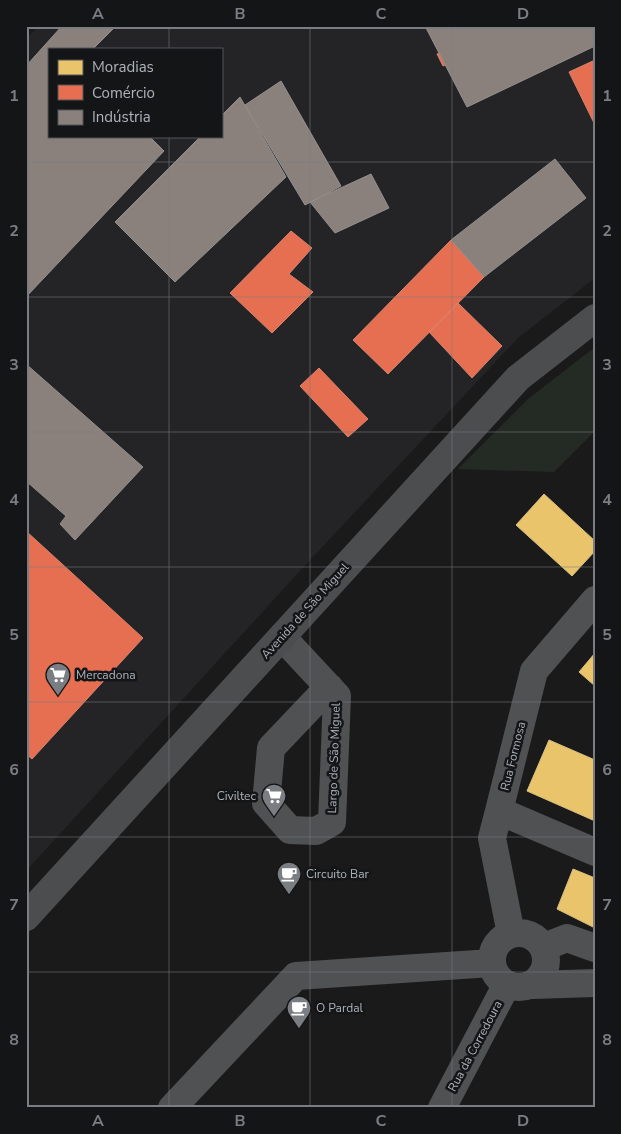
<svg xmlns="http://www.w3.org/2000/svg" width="621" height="1134" viewBox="0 0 621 1134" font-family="'Nunito Sans',sans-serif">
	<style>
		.built { fill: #242426; fill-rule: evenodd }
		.green { fill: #242b24 }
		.homes { fill: #e9c46a; stroke: #d7bf82 }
		.shops { fill: #e76f51; stroke: #d68370 }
		.industry { fill: #8a817c; stroke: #94908f }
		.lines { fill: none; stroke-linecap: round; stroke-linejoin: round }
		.minor { stroke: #4f5153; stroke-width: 28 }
		.major { stroke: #4c4d4f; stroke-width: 28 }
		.grid { fill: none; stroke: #7a7d82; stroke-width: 1; stroke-opacity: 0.55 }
		.labels { text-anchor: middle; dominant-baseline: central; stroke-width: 5; stroke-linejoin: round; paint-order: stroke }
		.street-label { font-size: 12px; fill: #adb3ba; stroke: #141517 }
		.poi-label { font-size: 12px; fill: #adb3ba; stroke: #141517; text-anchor: start }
		.neatline { fill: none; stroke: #7a7d82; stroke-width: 2 }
		.grid-label { font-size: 16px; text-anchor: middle; font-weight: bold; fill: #7a7d82 }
	</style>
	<rect width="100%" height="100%" fill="#1a1a1a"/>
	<path class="built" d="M39,26H595V278L519,337L297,574L26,871V39ZM49,49H221V136H49Z"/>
	<path class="green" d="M595,347V431L554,472L458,469L528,399Z"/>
	<path class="homes" d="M544,494L595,541V551L572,576L516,525Z
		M595,653V686L579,672Z
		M549,740L595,760V821L527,791Z
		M573,869L595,878V928L557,909Z"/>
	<path class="shops" d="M448,49L453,61L443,66L437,54Z
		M595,60V125L569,72Z
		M291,231L312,248L289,274L313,292L272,333L230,293Z
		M451,240L484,277L388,374L353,340Z
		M458,303L502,346L472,378L429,332Z
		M319,368L368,419L348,437L300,386Z
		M26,531L143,638L32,759L26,754Z"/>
	<path class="industry" d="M62,26H78L81,29L84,26H116L93,49H49V136H149L164,151L26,297V66Z
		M425,26H595V46L467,107Z
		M281,81L341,186L305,205L245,105Z
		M240,97L286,177L175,282L115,222L201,136H221V116Z
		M555,159L586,198L484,277L451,240Z
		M371,174L389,208L335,233L310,202Z
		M26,364L143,467L75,540L60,524L66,516L26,481Z"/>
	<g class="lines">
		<path class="minor" d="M282,637L337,696L332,822L316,831L290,830L266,803L271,748L329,687
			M499,811L595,852
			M492 960a27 27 0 1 1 54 0a27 27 0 1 1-54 0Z
			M511,934L492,838L499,811L534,671L595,600
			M544,947L567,938L595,948
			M532,985L595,983
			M172,1108L296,976L492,963
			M442,1108L507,984"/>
		<path class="major" d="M26,917L518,378L595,318"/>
	</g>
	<path class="grid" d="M169,26V49M310,26V1108M452,26V1108M169,136V1108M26,162H595M26,297H595M26,432H595M26,567H595M26,702H595M26,837H595M26,972H595"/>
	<defs>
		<symbol id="supermarket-pin" viewBox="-11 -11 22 30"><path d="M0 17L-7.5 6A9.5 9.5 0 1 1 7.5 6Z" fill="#7a7d82" stroke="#141517"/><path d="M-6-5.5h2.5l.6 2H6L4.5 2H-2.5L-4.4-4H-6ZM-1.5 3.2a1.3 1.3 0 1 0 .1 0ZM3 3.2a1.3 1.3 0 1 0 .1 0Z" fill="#fff"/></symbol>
		<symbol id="cafe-pin" viewBox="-11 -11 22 30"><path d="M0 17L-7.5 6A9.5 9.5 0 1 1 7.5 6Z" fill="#7a7d82" stroke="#141517"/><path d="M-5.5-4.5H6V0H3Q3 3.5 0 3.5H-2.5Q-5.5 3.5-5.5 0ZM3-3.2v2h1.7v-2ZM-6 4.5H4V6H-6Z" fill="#fff"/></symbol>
	</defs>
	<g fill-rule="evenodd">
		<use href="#supermarket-pin" x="44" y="661" width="28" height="38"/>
		<use href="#supermarket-pin" x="260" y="782" width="28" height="38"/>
		<use href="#cafe-pin" x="275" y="860" width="28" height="38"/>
		<use href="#cafe-pin" x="285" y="994" width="28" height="38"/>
	</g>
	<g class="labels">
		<g class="street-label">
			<text transform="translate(305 611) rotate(-48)">Avenida de São Miguel</text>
			<text transform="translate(513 756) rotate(-76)">Rua Formosa</text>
			<text transform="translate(334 758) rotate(-88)">Largo de São Miguel</text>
			<text transform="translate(475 1046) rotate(-62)">Rua da Corredoura</text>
		</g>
		<g class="poi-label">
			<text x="76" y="675">Mercadona</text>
			<text x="256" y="796" text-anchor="end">Civiltec</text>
			<text x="306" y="874">Circuito Bar</text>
			<text x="316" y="1008">O Pardal</text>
		</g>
	</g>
	<rect width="621" height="1134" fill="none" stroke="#141517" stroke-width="55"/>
	<rect x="48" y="48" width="175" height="90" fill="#141517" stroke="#515458"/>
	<rect x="58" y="60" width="25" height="15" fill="#e9c46a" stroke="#515458"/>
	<text x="92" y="72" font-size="15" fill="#adb3ba">Moradias</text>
	<rect x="58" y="85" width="25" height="15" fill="#e76f51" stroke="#515458"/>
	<text x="92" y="98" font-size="15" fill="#adb3ba">Comércio</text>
	<rect x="58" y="110" width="25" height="15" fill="#8a817c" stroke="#515458"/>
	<text x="92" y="122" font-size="15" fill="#adb3ba">Indústria</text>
	<rect x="28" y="28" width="566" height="1078" class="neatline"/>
	<g class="grid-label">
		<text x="98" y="19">A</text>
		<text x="240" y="19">B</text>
		<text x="381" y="19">C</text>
		<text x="523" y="19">D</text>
		<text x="14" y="101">1</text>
		<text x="607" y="101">1</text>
		<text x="14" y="236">2</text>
		<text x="607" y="236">2</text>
		<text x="14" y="370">3</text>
		<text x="607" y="370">3</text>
		<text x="14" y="505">4</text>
		<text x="607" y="505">4</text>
		<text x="14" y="640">5</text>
		<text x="607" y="640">5</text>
		<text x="14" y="775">6</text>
		<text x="607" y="775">6</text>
		<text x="14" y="910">7</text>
		<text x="607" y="910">7</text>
		<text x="14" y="1045">8</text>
		<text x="607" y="1045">8</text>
		<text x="98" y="1126">A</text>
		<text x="240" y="1126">B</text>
		<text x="381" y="1126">C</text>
		<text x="523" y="1126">D</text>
	</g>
</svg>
